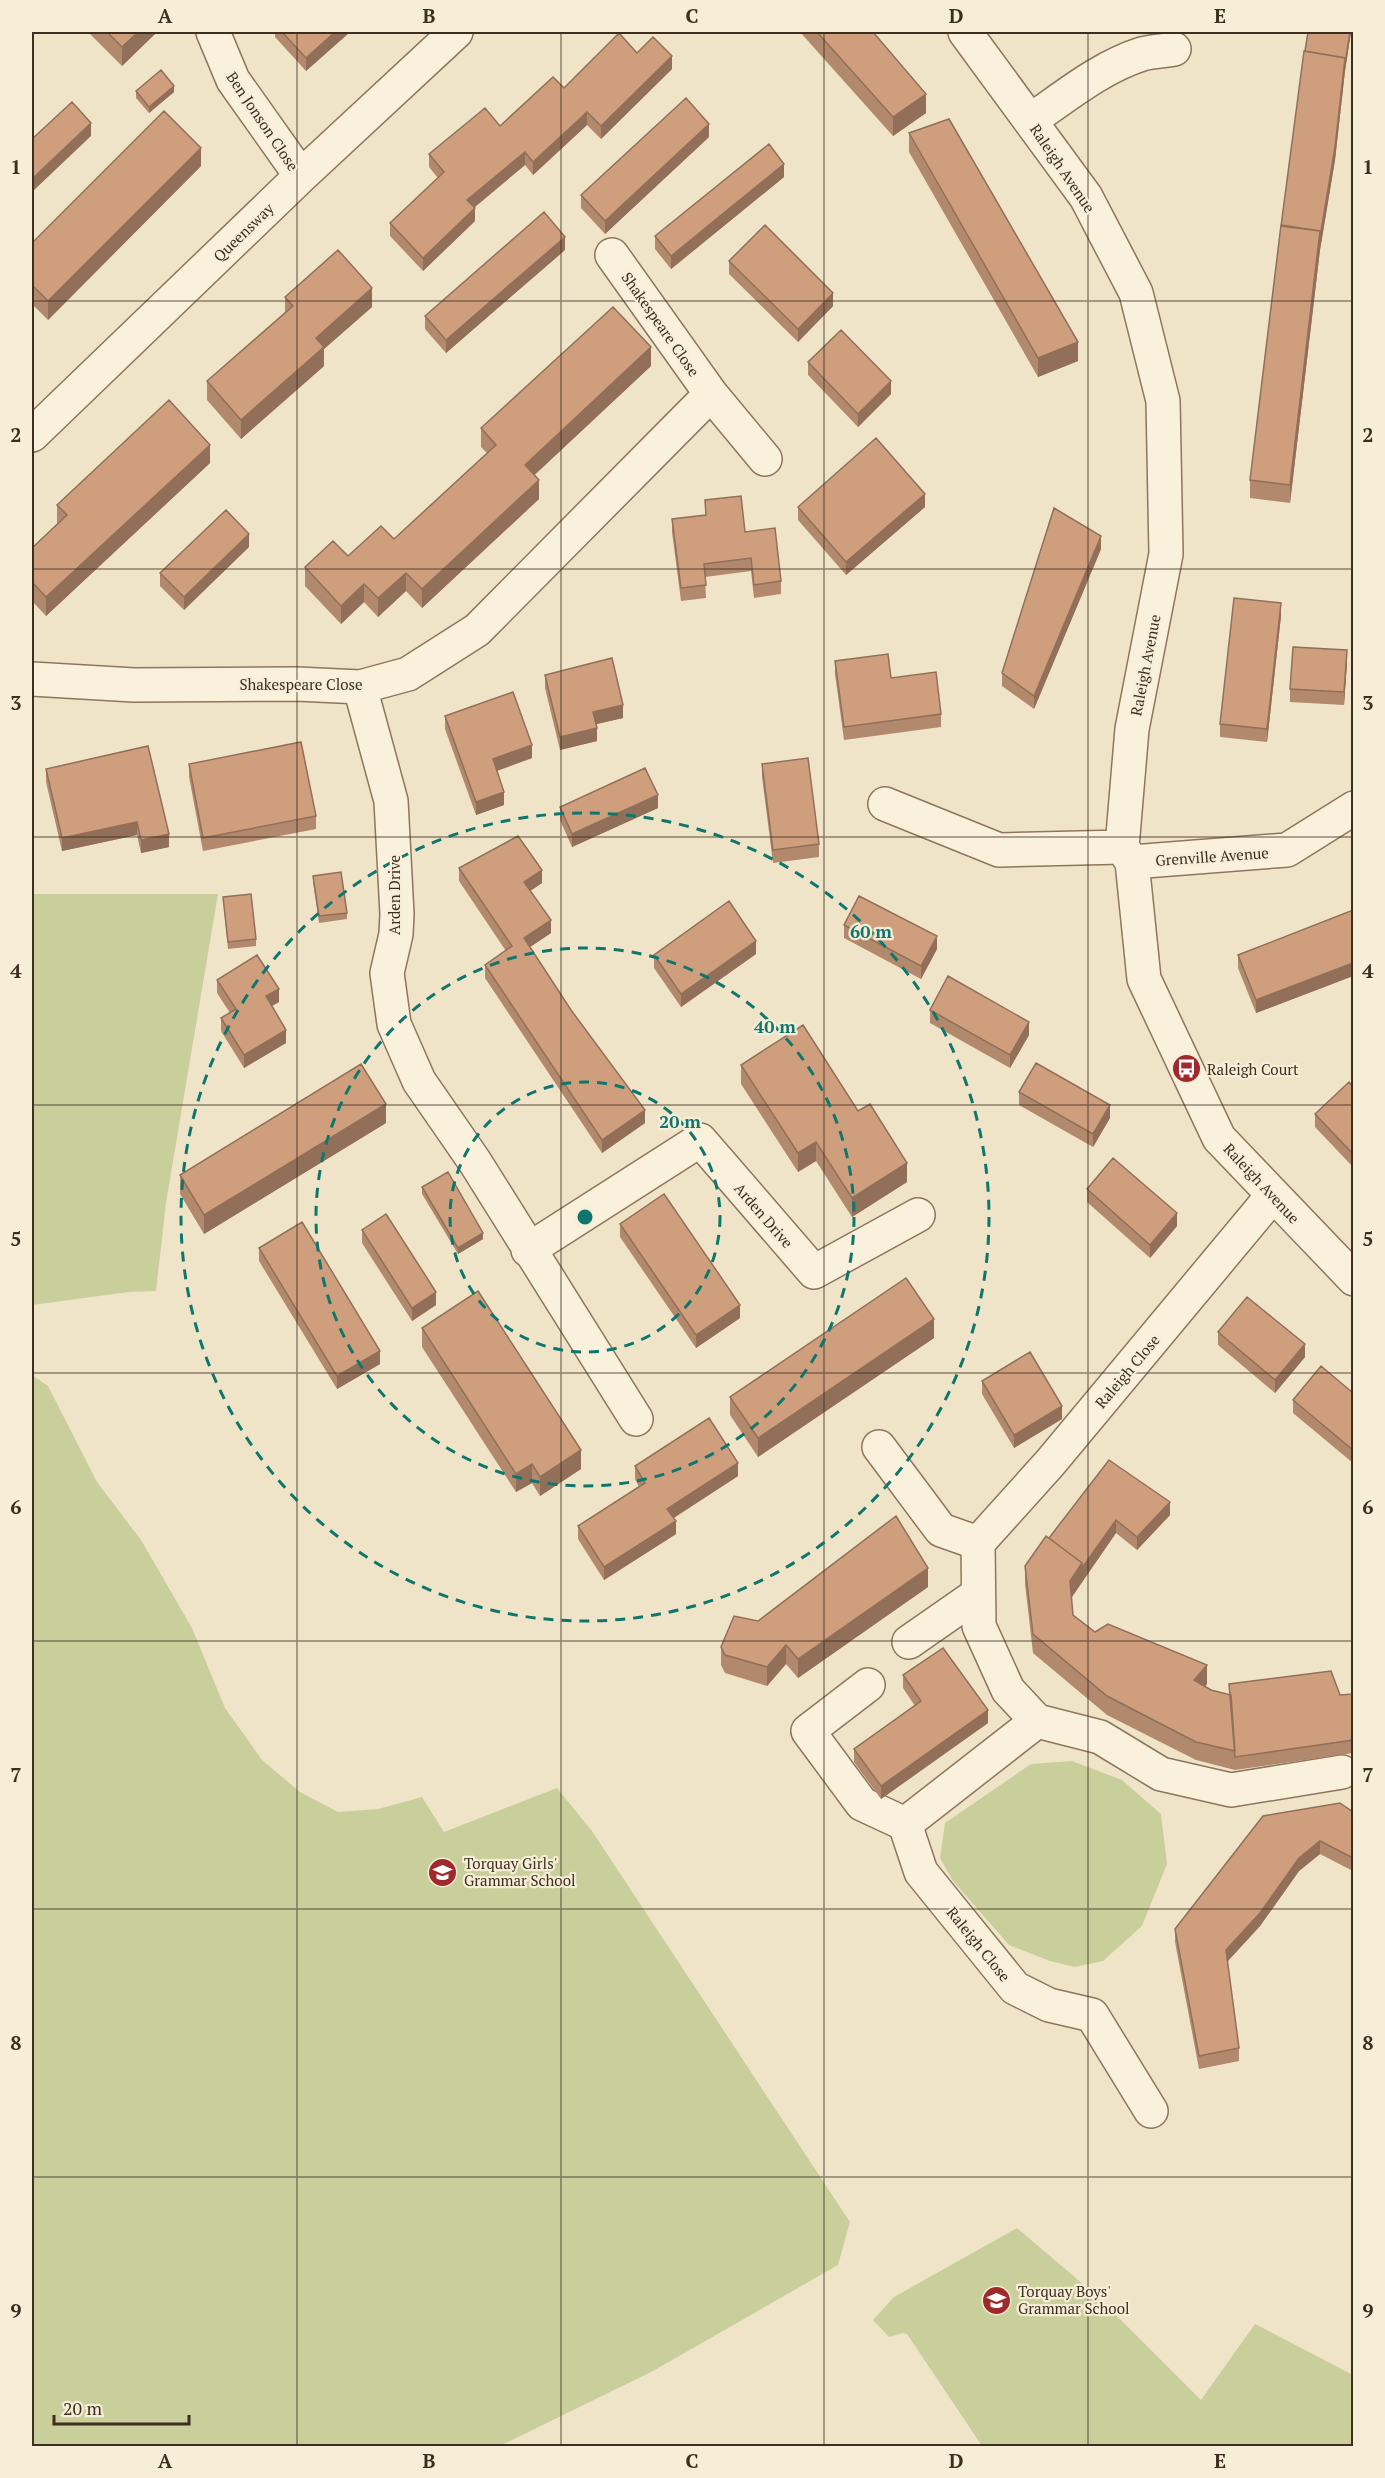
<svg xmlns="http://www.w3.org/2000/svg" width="1385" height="2478" viewBox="0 0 1385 2478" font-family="'PT Serif',serif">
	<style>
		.green { fill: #c9cf9b }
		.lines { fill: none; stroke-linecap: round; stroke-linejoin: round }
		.minor-casing { stroke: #8d765c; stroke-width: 36 }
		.minor { stroke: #faf1dc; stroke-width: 33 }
		.wall { fill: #b2896c }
		.shaded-wall { fill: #916f58 }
		.building { fill: #cf9f7d; stroke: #916f58; stroke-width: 1.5 }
		.grid { fill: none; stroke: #3d2e20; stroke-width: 1.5; stroke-opacity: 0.55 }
		.ring { fill: none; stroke: #0f766e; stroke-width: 3; stroke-dasharray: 10 8 }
		.labels { text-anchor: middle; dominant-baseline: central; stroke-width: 4.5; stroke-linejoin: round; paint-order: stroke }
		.street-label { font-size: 15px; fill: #3d2e20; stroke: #f7eed8 }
		.poi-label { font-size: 15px; fill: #3d2e20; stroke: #f7eed8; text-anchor: start }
		.centre { fill: #0f766e; stroke: #f7eed8; stroke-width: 3 }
		.ring-label { font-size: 18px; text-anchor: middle; font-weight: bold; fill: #0f766e; stroke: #f7eed8; stroke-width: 4.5; stroke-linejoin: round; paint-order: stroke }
		.neatline { fill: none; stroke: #3d2e20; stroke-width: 2 }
		.grid-label { font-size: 20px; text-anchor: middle; font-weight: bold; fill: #3d2e20 }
	</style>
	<rect width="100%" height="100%" fill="#f0e4c8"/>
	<path class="green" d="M32,894H218L166,1203L156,1291L129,1292L32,1305Z
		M32,1375L48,1386L97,1482L141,1540L192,1628L225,1708L262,1760L300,1792L338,1812L378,1809L422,1797L444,1832L557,1788L592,1831L850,2222L838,2265L653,2371L500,2446H32Z
		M1072,1761L1122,1780L1161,1814L1167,1864L1142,1926L1103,1961L1075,1967L1050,1961L1009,1945L953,1881L940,1858L945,1823L1031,1764Z
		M1017,2228L1097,2296L1201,2400L1255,2324L1353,2375V2446H982L907,2334L903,2333L889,2337L873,2320L894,2297Z"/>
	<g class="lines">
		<defs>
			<path id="minor" d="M213,32L233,80L301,176
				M965,32L1086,197L1136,293L1163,401L1166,554L1132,729L1122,847L1132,862L1144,979L1219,1138L1354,1279
				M1031,120C1066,96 1101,67 1142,54C1152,51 1164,51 1174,49
				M612,255L711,394L765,459
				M32,435L301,176L456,32
				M32,679L134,685L297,684L360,687L408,674L477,630L711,394
				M360,687L391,801L397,914L396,934L387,973L394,1024L419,1081L475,1162L636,1419
				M885,804L999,850L1122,847
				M1132,862L1287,850L1354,808
				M1273,1195L1050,1463L978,1543L979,1626L1008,1690L1037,1721L1100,1737L1161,1774L1231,1790L1342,1772
				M528,1250L700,1140L814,1272L918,1215
				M879,1447L941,1530L978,1543
				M909,1642L978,1594
				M868,1685L808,1731L862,1804L905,1824
				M1037,1721L905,1824L921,1872L1015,1988L1049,2005L1092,2015L1151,2111"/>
		</defs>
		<use href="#minor" class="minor-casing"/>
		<use href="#minor" class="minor"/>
	</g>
	<path class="wall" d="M88,32H157L122,66Z
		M275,32H350L306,71L275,37Z
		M800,32H873L926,113L893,136Z
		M1308,32H1351L1345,71L1335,160L1320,250L1290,503L1250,498V480L1281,226Z
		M637,53L672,69L601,139L587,125L533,175L525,165L474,208L475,221L423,271L390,236V223L438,178L429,167V154L500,126L564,88Z
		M136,91L174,92L149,113L136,98Z
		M909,133L1078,361L1038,377L909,152Z
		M709,137L605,234L581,208V195Z
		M201,166L48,320L32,304V243Z
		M784,177L671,269L655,249V236Z
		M565,250L446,353L425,329V316Z
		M729,261L833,306L798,342L729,274Z
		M285,297L372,307L324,349V366L241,439L207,400V381L285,312Z
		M808,362L891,394L858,427L808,375Z
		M651,366L534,475L539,499L422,608L406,591L378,617L364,602L341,624L305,586V567L348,556L394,539L487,453L481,447V428Z
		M210,463L46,616L32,601V548L57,524V505Z
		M705,500L745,532L781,581V594L754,598L751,571L705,577L706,598L681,601L672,532V519L705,515Z
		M798,507H925L846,575L798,520Z
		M249,547L184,610L160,586V573Z
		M1101,549L1034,709L1002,686V673Z
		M1281,616L1267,742L1220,737V724Z
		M835,661L891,678L941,714V727L844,740L835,674Z
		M1347,663L1344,705L1290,702V689Z
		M545,675L623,718L596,724L597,741L560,750L545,688Z
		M445,716L532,758L497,771L504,805L476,815L445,729Z
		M148,746L169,847L141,853L137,835L62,851L46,782V769Z
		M189,764L316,816V829L203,851L189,777Z
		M762,764L819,844V857L773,863L762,777Z
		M560,807L658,808L572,847L560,820Z
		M459,868L542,883L530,891L551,933L530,947L645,1123L602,1153L485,978V965L506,951L459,881Z
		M313,876L347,913V919L319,923L313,882Z
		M223,897L256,939V946L228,949Z
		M1353,910V976L1256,1013L1238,968V955Z
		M844,925L937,949L921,979L844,938Z
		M756,954L681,1007L654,968V955Z
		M217,980L279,1002L272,1006L286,1043L244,1068L221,1031V1018L230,1013L217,993Z
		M930,1010L1029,1035L1010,1068L930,1023Z
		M741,1065L858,1111L907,1182L852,1217L816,1161L798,1172L741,1084Z
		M1353,1087V1167L1315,1127V1114Z
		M1019,1092L1110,1118L1093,1147L1019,1105Z
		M386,1123L204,1234L180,1194V1175Z
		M422,1187L483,1239L458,1254L422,1194Z
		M1087,1189L1177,1226L1150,1258L1087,1202Z
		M620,1224L740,1318L696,1348L620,1237Z
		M362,1230L436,1305L412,1321L362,1243Z
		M259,1248L380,1364L337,1389L259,1261Z
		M422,1328L581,1469L540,1496L532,1483L516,1492L422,1347Z
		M1218,1332L1305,1357L1275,1393L1218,1345Z
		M934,1338L758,1457L730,1415V1397Z
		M982,1381L1062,1419L1014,1448L982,1394Z
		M1353,1393V1463L1293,1413V1400Z
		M1109,1460L1170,1515L1137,1550L1116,1533L1071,1597L1073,1615L1095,1632L1207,1684L1205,1686L1211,1690L1229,1695V1684L1340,1695L1353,1694V1753L1235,1770L1196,1760L1107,1715L1033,1653L1025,1584V1566L1049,1538Z
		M635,1466L738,1476L674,1518L676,1534L604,1580L578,1539V1526L639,1487L635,1479Z
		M928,1587L798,1678L786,1664L767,1686L725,1673L721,1665V1647L758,1621Z
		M903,1675L988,1723L881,1799L854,1762V1749L915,1706L903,1688Z
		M1353,1812V1871L1320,1854L1299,1871L1260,1926L1227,1962L1239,2048V2061L1199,2069L1175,1942V1929Z"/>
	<path class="shaded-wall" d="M138,32H157L122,66V47Z
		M335,32H350L306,71V58Z
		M1350,32H1351L1345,71L1335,160L1320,250L1290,503V485L1320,231L1345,58Z
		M672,56V69L601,139V126Z
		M174,86V92L149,113V107Z
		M926,94V113L893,136V117Z
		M587,112V125L533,175V162Z
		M91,123V136L32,192V179Z
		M709,124V137L605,234V221Z
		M201,148V166L48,320V301Z
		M525,152V165L467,213V200Z
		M784,164V177L671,269V256Z
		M475,208V221L423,271V258Z
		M565,237V250L446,353V340Z
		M372,288V307L324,349V366L241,439V420L316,338Z
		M833,293V306L798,342V329Z
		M1078,342V361L1038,377V358Z
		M651,347V366L525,484V465Z
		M891,381V394L858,427V414Z
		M210,445V463L46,616V597Z
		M539,480V499L422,608V589Z
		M925,494V507L846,575V562Z
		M249,534V547L184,610V597Z
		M1101,536V549L1034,709V696Z
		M406,573V591L378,617V598Z
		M364,584V602L341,624V606Z
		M1281,603V616L1267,742V729Z
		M1347,650V663L1344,705V692Z
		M623,705V718L593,725V712Z
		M597,728V741L560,750V737Z
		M532,745V758L493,772V759Z
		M504,792V805L476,815V802Z
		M658,795V808L572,847V834Z
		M137,822V835L62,851V838Z
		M169,834V847L141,853V840Z
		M542,870V883L524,895V882Z
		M551,920V933L524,951V938Z
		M937,936V949L921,979V966Z
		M756,941V954L681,1007V994Z
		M1353,963V976L1256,1013V1000Z
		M279,989V1002L266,1009V996Z
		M1029,1022V1035L1010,1068V1055Z
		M286,1030V1043L244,1068V1055Z
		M386,1104V1123L204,1234V1215Z
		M1110,1105V1118L1093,1147V1134Z
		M645,1110V1123L602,1153V1140Z
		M816,1142V1161L798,1172V1153Z
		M907,1163V1182L852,1217V1198Z
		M1177,1213V1226L1150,1258V1245Z
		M483,1233V1239L458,1254V1248Z
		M436,1292V1305L412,1321V1308Z
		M740,1305V1318L696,1348V1335Z
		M934,1319V1338L758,1457V1438Z
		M1305,1344V1357L1275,1393V1380Z
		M380,1351V1364L337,1389V1376Z
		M1062,1406V1419L1014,1448V1435Z
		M581,1450V1469L540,1496V1477Z
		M738,1463V1476L667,1522V1509Z
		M532,1464V1483L516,1492V1474Z
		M1170,1502V1515L1137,1550V1537Z
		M1116,1520V1533L1070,1600V1581L1082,1563Z
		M676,1521V1534L604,1580V1567Z
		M928,1568V1587L798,1678V1659Z
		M786,1645V1664L767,1686V1667Z
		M1207,1665V1684L1194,1699V1680Z
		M988,1710V1723L881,1799V1786Z
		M1320,1841V1854L1299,1871L1260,1926L1226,1963V1950L1299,1858Z"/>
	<path class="building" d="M107,32H138L122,47Z
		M282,32H335L306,58Z
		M817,32H873L926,94L893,117Z
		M1308,32H1350L1345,64V58L1305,51Z
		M619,33L637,53L653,37L672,56L601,126L587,112L533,162L525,152L467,200L475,208L423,258L390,223L444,172L429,154L485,108L500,126L553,77L564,88Z
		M1304,51L1345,58L1335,147L1320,237V231L1281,226Z
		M161,70L174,86L149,107L136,91Z
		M686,98L709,124L605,221L581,195Z
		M72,102L91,123L32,179V139Z
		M164,111L201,148L48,301L32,285V243Z
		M949,119L1078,342L1038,358L909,133Z
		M769,144L784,164L671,256L655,236Z
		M544,212L565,237L446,340L425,316Z
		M765,225L833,293L798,329L729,261Z
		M1281,225L1320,231L1290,485L1250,480Z
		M338,250L372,288L316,338L324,347L241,420L207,381L293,306L285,297Z
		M613,307L651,347L525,465L539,480L422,589L406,573L378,598L364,584L341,606L305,567L333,541L348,556L381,526L394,539L496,445L481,428Z
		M841,330L891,381L858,414L808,362Z
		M169,400L210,445L46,597L32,582V548L67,515L57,505Z
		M876,438L925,494L846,562L798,507Z
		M741,496L745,532L775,528L781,581L754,585L751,558L704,564L706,585L681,588L672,519L706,515L705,500Z
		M1054,508L1101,536L1034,696L1002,673Z
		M226,510L249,534L184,597L160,573Z
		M1234,598L1281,603L1267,729L1220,724Z
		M1293,647L1347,650L1344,692L1290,689Z
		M888,654L891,678L936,672L941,714L844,727L835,661Z
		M612,658L623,705L593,712L597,728L560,737L545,675Z
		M513,692L532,745L493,759L504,792L476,802L445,716Z
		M301,742L316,816L203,838L189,764Z
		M148,746L169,834L141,840L137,822L62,838L46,769Z
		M808,758L819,844L773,850L762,764Z
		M645,768L658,795L572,834L560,807Z
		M518,836L542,870L524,882L551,920L524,938L571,1010L645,1110L602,1140L485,965L512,946L459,868Z
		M341,872L347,913L319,916L313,876Z
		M251,894L256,939L228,942L223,897Z
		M859,896L937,936L921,966L844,925Z
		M729,901L756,941L681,994L654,955Z
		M1353,910V963L1256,1000L1238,955Z
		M257,955L279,989L266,996L286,1030L244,1055L221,1018L236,1009L217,980Z
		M948,976L1029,1022L1010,1055L930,1010Z
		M803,1025L858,1111L870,1104L907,1163L852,1198L816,1142L798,1153L741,1065Z
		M1036,1063L1110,1105L1093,1134L1019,1092Z
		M361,1064L386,1104L204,1215L180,1175Z
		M1349,1082L1353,1087V1154L1315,1114Z
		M1113,1158L1177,1213L1150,1245L1087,1189Z
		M448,1172L483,1233L458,1248L422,1187Z
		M664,1194L740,1305L696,1335L620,1224Z
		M386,1214L436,1292L412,1308L362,1230Z
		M302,1222L380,1351L337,1376L259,1248Z
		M906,1278L934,1319L758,1438L730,1397Z
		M478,1291L581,1450L540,1477L532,1464L516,1474L422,1328Z
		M1247,1297L1305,1344L1275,1380L1218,1332Z
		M1030,1352L1062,1406L1014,1435L982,1381Z
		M1321,1366L1353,1393V1450L1293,1400Z
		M709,1418L738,1463L667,1509L676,1521L604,1567L578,1526L645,1483L635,1466Z
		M1109,1460L1170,1502L1137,1537L1116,1520L1082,1568V1563L1049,1538Z
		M896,1516L928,1568L798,1659L786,1645L767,1667L725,1655L721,1647L734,1616L758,1621Z
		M1046,1536L1082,1563L1070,1581L1073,1615L1095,1632L1108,1624L1207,1665L1194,1680L1211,1690L1231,1695L1235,1751L1196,1742L1107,1696L1033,1634L1025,1566Z
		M943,1648L988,1710L881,1786L854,1749L921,1701L903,1675Z
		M1331,1671L1340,1695L1353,1694V1740L1235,1757L1229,1684Z
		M1340,1803L1353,1812V1858L1320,1841L1299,1858L1260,1913L1226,1950L1239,2048L1199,2056L1175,1929L1263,1816Z"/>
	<path class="grid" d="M297,32V2446M561,32V2446M824,32V2446M1088,32V2446M32,301H1354M32,569H1354M32,837H1354M32,1105H1354M32,1373H1354M32,1641H1354M32,1909H1354M32,2177H1354"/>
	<g class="ring">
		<circle cx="585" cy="1217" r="135"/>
		<circle cx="585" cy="1217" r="269"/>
		<circle cx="585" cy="1217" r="404"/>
	</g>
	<defs>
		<symbol id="bus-disc" viewBox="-11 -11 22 22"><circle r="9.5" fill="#9e2a2b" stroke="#f7eed8"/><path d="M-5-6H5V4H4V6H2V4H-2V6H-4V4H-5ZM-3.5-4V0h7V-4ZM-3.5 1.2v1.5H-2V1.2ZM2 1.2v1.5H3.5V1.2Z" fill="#fff"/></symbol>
		<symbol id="school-disc" viewBox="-11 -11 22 22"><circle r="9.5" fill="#9e2a2b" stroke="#f7eed8"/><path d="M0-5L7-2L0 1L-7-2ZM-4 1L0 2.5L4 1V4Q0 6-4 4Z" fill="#fff"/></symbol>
	</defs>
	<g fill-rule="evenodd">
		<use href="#bus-disc" x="1170" y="1052" width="33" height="33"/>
		<use href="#school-disc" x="426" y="1856" width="33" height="33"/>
		<use href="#school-disc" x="980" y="2284" width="33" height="33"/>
	</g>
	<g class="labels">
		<g class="street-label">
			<text transform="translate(263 121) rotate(56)">Ben Jonson Close</text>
			<text transform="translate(1063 168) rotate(56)">Raleigh Avenue</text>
			<text transform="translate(243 232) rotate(-44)">Queensway</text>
			<text transform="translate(661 324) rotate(55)">Shakespeare Close</text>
			<text transform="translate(1145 665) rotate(-79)">Raleigh Avenue</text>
			<text x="301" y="684">Shakespeare Close</text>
			<text transform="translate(1212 856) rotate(-4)">Grenville Avenue</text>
			<text transform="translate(394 895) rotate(-90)">Arden Drive</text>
			<text transform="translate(1262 1183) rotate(47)">Raleigh Avenue</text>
			<text transform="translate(764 1215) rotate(49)">Arden Drive</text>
			<text transform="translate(1127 1371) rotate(-50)">Raleigh Close</text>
			<text transform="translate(979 1944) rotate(51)">Raleigh Close</text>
		</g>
		<g class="poi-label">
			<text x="1207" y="1069">Raleigh Court</text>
			<text x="464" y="1863">Torquay Girls'<tspan x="464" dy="17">Grammar School</tspan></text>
			<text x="1018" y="2291">Torquay Boys'<tspan x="1018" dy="17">Grammar School</tspan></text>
		</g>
	</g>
	<circle cx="585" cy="1217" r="9" class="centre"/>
	<g class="ring-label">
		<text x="871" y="938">60 m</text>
		<text x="775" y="1033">40 m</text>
		<text x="680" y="1128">20 m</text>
	</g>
	<rect width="1385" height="2478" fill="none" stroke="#f7eed8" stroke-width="66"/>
	<path d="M54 2415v9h135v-9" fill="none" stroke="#3d2e20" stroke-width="3"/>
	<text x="63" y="2415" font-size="18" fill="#3d2e20" stroke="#f7eed8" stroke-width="4.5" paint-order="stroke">20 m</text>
	<rect x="33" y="33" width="1319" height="2412" class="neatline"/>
	<g class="grid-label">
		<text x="165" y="23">A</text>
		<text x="429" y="23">B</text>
		<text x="692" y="23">C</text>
		<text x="956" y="23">D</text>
		<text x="1220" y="23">E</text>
		<text x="16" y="174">1</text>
		<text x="1368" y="174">1</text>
		<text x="16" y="442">2</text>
		<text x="1368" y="442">2</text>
		<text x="16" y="710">3</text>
		<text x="1368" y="710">3</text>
		<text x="16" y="978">4</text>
		<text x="1368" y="978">4</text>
		<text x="16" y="1246">5</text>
		<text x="1368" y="1246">5</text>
		<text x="16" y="1514">6</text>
		<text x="1368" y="1514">6</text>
		<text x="16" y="1782">7</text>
		<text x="1368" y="1782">7</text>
		<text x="16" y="2050">8</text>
		<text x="1368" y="2050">8</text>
		<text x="16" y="2318">9</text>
		<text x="1368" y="2318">9</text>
		<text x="165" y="2468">A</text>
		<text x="429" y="2468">B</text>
		<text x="692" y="2468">C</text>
		<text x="956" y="2468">D</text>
		<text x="1220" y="2468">E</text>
	</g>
</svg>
